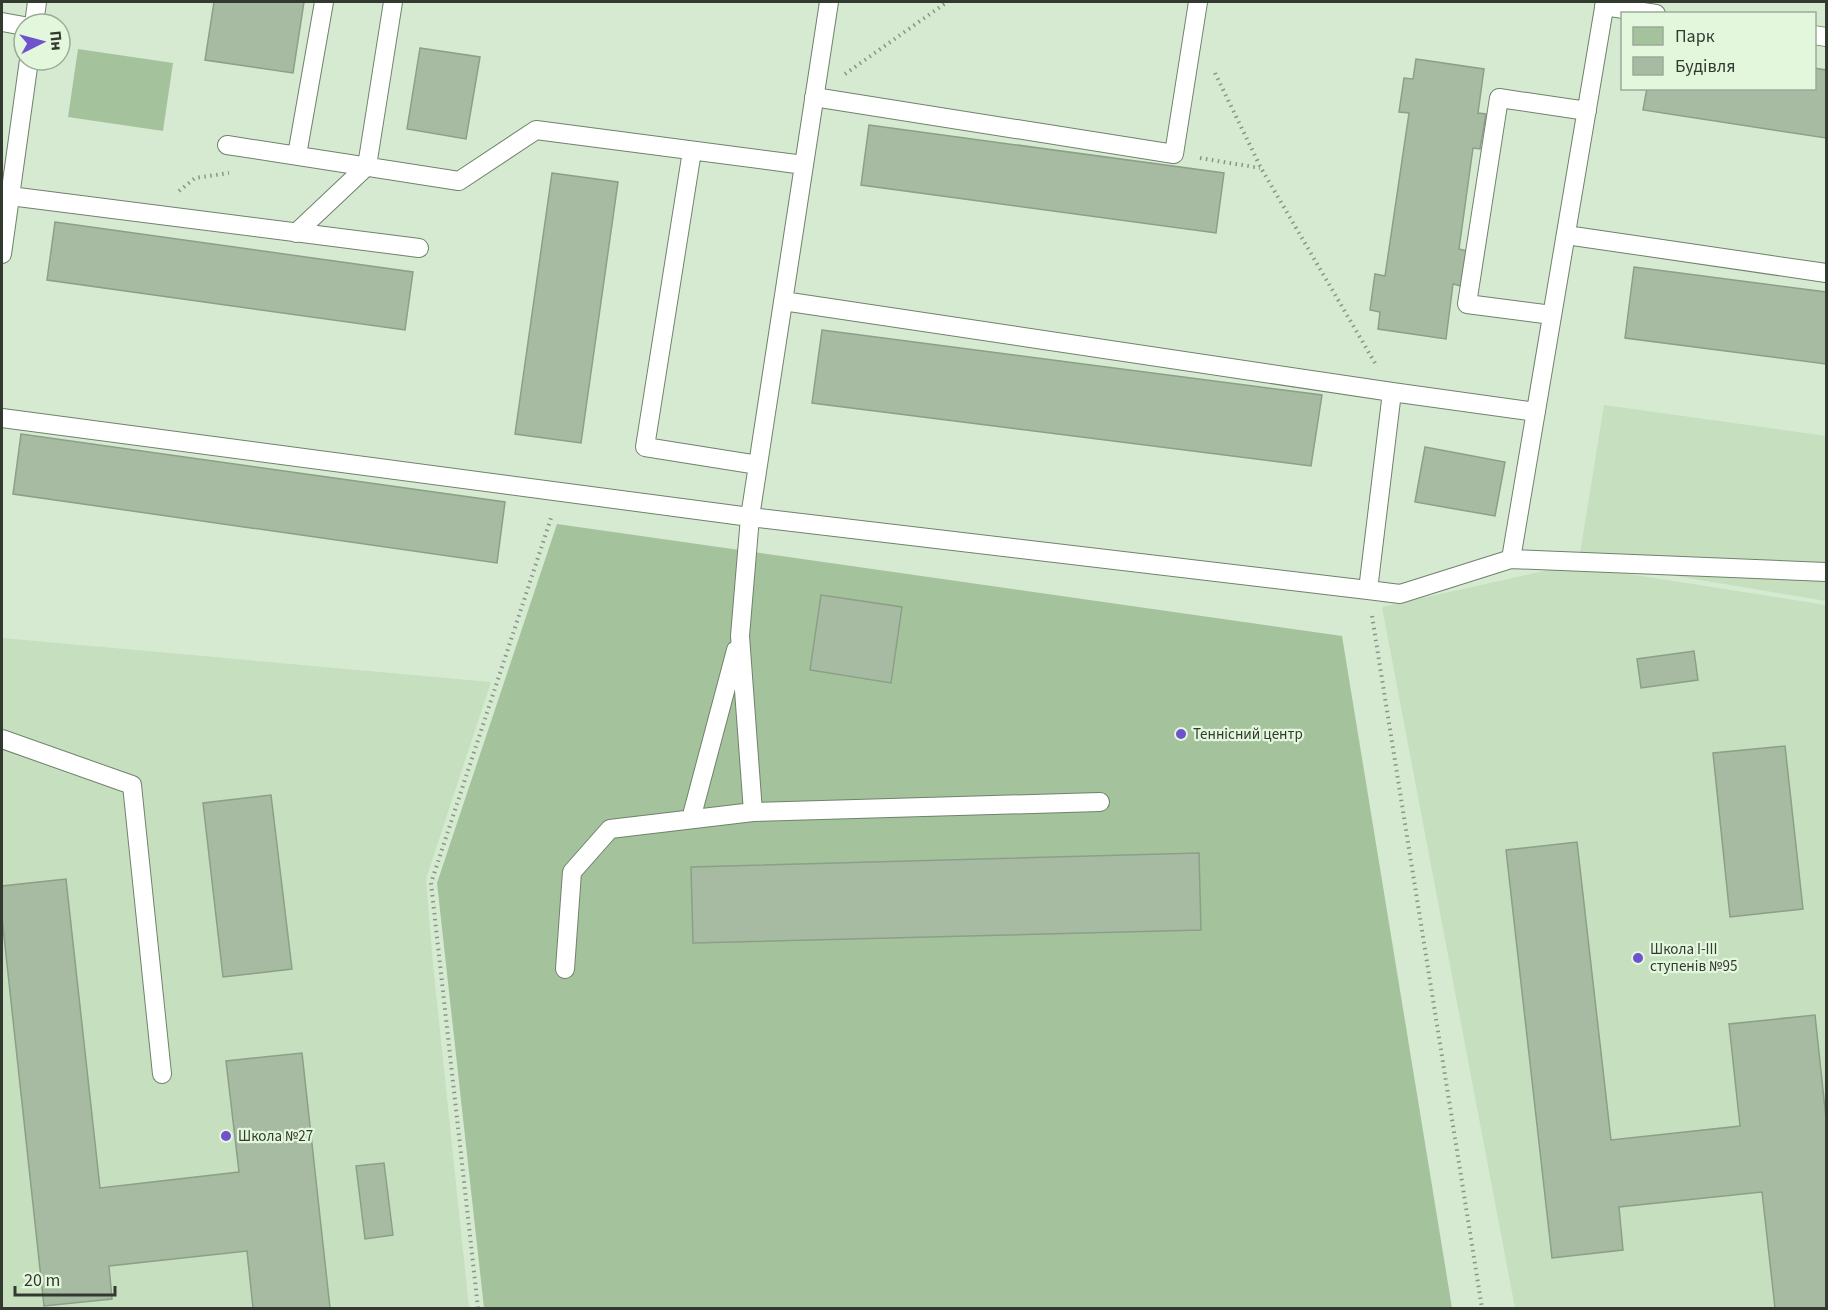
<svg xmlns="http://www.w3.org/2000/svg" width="1828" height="1310" viewBox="0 0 1828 1310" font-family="'Source Sans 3',sans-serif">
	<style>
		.built { fill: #c6dfbf }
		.green { fill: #a4c39c }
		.building { fill: #a7baa2; stroke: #8c9f87; stroke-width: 1.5 }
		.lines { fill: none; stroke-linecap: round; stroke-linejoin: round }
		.lane-casing { stroke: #6f826b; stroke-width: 20 }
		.path { stroke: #889785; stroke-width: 4; stroke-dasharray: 1.5 4.5; stroke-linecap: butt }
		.lane { stroke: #fff; stroke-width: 18 }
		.poi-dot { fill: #6f53cd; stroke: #e3f7dd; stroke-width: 2 }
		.labels { text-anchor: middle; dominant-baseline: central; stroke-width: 4.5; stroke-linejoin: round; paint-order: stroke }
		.poi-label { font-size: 15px; fill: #323a30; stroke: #e3f7dd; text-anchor: start }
	</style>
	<rect width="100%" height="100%" fill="#d5ead0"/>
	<path class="built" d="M1604,405L1826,436V601L1579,560Z
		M1571,565L1826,605V1308H1515L1382,607Z
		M2,638L491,682L426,879L433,964L469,1308H2Z"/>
	<path class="green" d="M78,49L173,63L163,131L68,117Z
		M557,524L1342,636L1452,1308H484L437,883Z"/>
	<path class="building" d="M214,2H304L293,73L205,60Z
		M420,48L480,57L466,139L407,129Z
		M1416,59L1484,69L1478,113L1486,114L1480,149L1473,148L1459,249L1467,251L1461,286L1453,284L1446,339L1378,329L1380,312L1370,310L1375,274L1385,276L1409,113L1399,112L1404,78L1413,79Z
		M1814,68L1826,70V138L1643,110L1647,88H1814Z
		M869,125L1224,173L1216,233L861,185Z
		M552,173L618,182L581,443L515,434Z
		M55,222L413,272L405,330L47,280Z
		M1634,267L1826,292V364L1625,338Z
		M822,330L1322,395L1311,466L812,403Z
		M21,434L505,502L497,563L13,494Z
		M1425,447L1505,462L1495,516L1415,502Z
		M821,595L902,607L891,683L810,670Z
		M1694,651L1698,680L1641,688L1637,659Z
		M1785,746L1803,909L1730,917L1713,753Z
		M271,795L292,969L223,977L203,803Z
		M1577,842L1611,1140L1740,1126L1729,1024L1815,1015L1826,1118V1308H1775L1762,1192L1619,1207L1623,1250L1552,1258L1506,850Z
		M1199,853L1201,930L693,943L691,867Z
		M66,879L100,1188L239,1172L226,1061L302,1053L330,1308H253L247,1251L109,1266L112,1299L44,1306L2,918V886Z
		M384,1163L393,1235L365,1239L356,1166Z"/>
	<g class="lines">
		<defs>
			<path id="lane" d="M1604,6L1656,14
				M2,22L24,26
				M34,24L37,2
				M1814,35L1826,37
				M814,97L1174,154L1198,2
				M227,145L459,181L536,130L804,165
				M692,151L645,447L758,465
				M297,155L324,2
				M10,196L419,248
				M296,233L367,166L393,2
				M1566,235L1826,273
				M2,254L29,60
				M783,301L1392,392L1536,412
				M1552,315L1467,304L1499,98L1587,111
				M2,418L750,517L1368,590L1392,392
				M1511,559L1605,2
				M1368,590L1400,594L1511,559L1826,572
				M2,739L132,785L162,1074
				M753,812L1100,802
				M691,819L736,650
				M565,969L572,872L610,829L753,812L740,636L750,517L829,2"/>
		</defs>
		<use href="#lane" class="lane-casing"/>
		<path class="path" d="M1215,73L1261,168L1375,363
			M845,74L947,2
			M1200,158L1260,168
			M179,191L195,178L229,173
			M1372,616L1482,1308
			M478,1308L431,883L552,515"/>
		<use href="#lane" class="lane"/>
	</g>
	<g class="poi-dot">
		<circle cx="1181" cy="734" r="6"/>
		<circle cx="1638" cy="958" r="6"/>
		<circle cx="226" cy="1136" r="6"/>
	</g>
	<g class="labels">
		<g class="poi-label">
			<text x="1193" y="734">Теннісний центр</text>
			<text x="1650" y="949">Школа І-ІІІ<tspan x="1650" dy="17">ступенів №95</tspan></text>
			<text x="238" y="1136">Школа №27</text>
		</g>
	</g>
	<rect width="1828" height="1310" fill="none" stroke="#323a30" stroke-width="6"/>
	<rect x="1621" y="12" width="195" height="78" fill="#e3f7dd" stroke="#9cab98" stroke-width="1.5"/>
	<rect x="1633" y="27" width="30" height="18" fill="#a4c39c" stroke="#9cab98" stroke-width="1.5"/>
	<text x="1675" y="42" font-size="18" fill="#323a30">Парк</text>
	<rect x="1633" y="57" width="30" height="18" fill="#a7baa2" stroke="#9cab98" stroke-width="1.5"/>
	<text x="1675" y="72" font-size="18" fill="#323a30">Будівля</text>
	<g transform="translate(42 42) rotate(84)"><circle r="28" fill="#e3f7dd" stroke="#9cab98" stroke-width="1.5"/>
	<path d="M0-4.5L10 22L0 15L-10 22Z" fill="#6f53cd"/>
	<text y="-9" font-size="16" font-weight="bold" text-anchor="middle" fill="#323a30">Пн</text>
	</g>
	<path d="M15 1286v9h100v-9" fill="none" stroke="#323a30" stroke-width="3"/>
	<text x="24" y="1286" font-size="18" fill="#323a30" stroke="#e3f7dd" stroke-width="4.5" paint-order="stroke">20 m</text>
</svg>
